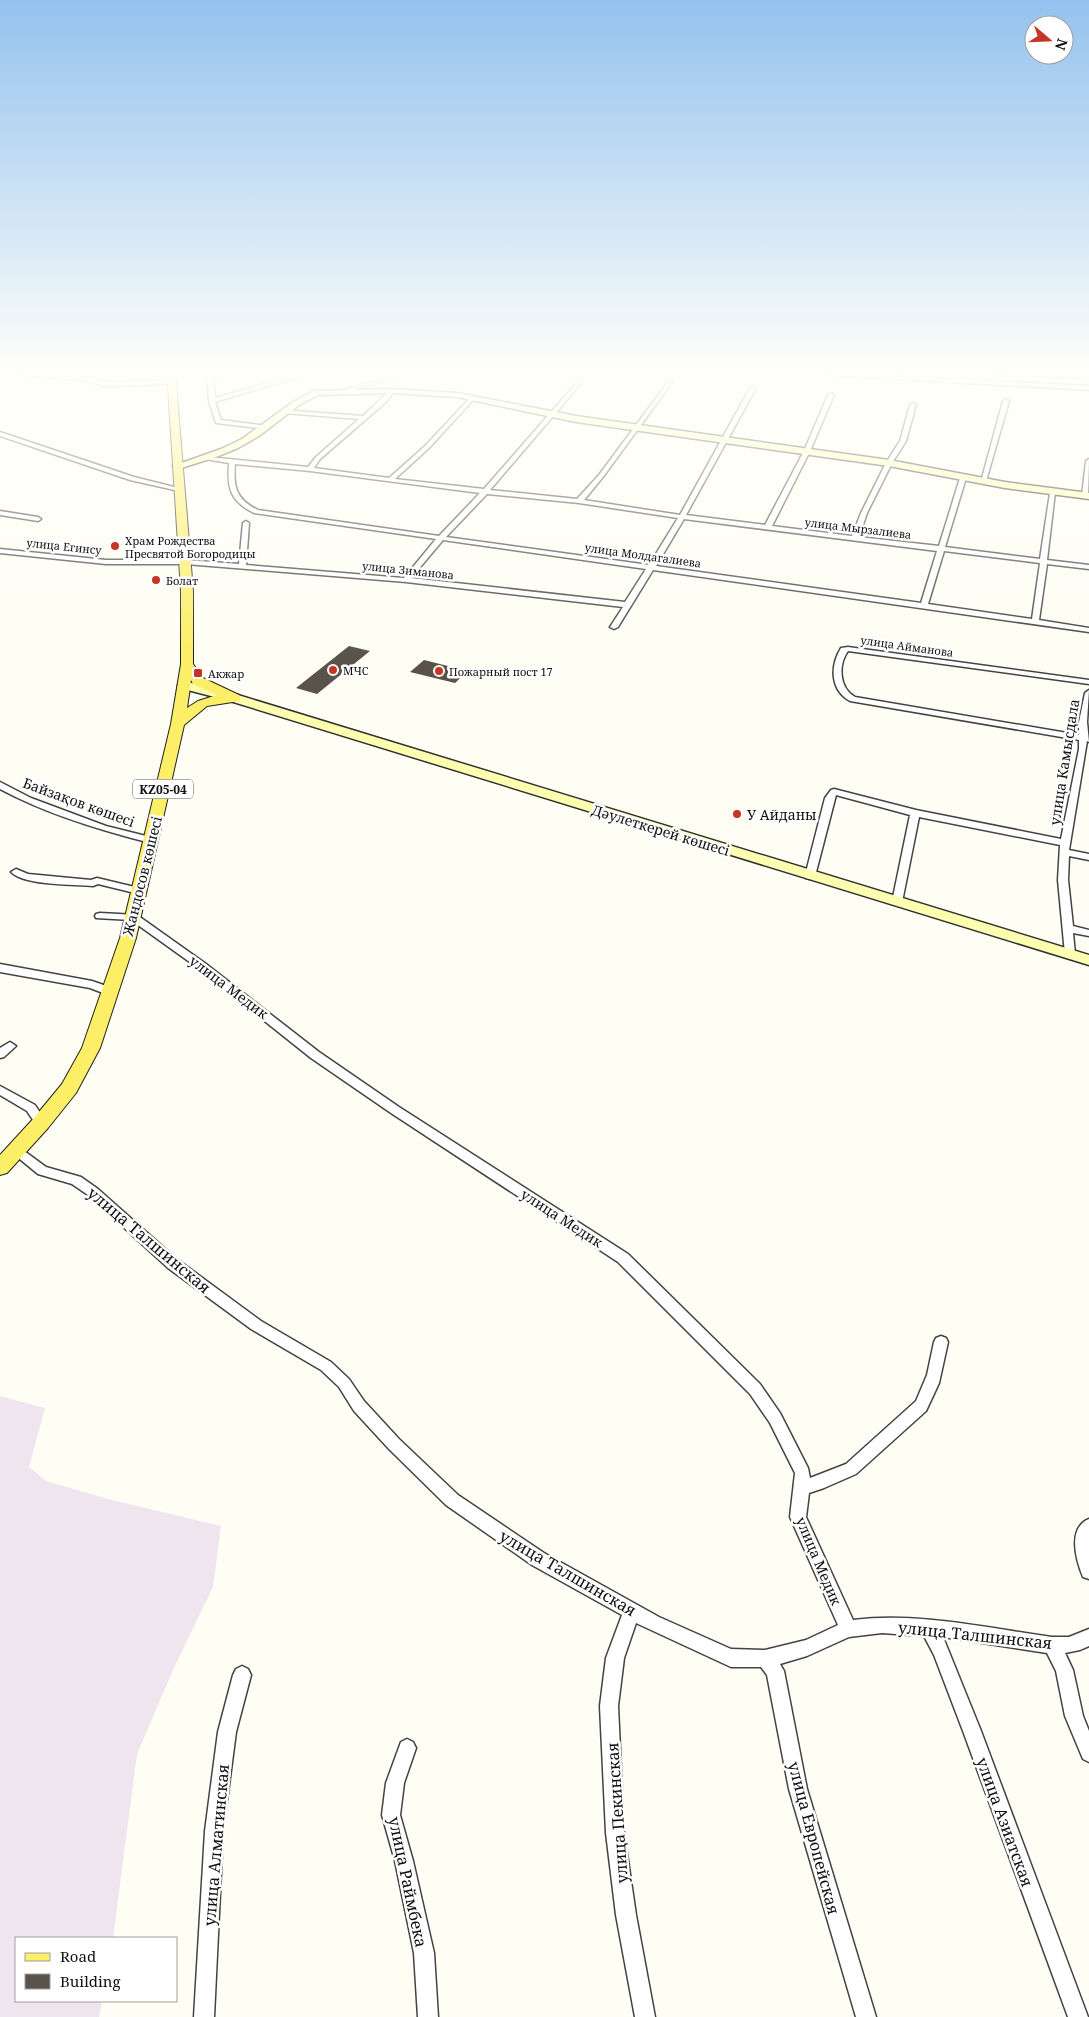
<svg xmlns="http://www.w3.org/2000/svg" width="1089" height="2017" viewBox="0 0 1089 2017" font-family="'Noto Serif',serif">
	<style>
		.industrial { fill: #efe5ee }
		.building { fill: #59534c }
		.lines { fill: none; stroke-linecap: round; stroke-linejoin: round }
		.minor-casing { stroke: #434343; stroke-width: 3 }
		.secondary-casing { stroke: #323232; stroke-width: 3 }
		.primary-casing { stroke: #212121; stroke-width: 2 }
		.minor { fill: #fff; fill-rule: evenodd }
		.secondary { fill: #fcffaf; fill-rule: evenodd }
		.primary { fill: #fcee67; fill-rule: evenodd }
		.poi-dot { fill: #c63423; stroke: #fff; stroke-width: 2 }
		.labels { text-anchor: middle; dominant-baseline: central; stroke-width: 5; stroke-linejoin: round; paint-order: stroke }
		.far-street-label { font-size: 11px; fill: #101010; stroke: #fff }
		.far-poi-label { font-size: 11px; fill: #101010; stroke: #fff; text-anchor: start }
		.shield { fill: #fff; stroke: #585858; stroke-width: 1 }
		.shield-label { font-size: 12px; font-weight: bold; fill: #101010 }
		.street-label { font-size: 14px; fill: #101010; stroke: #fff }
		.poi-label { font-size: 14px; fill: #101010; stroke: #fff; text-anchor: start }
		.near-street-label { font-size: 16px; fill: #101010; stroke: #fff }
	</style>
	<rect width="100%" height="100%" fill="#fffef4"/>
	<path class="industrial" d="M0,1396L45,1408L29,1467L46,1481L112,1500L221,1526L213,1587L173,1670L137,1754L113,1938H16V2001H102L99,2017H0Z"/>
	<path class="building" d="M349,646L370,651L317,694L296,688Z
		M424,660L468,671L455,683L410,672Z"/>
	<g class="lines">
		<defs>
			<path id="minor" d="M0,371L82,376L105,382L172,380L175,382L172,384L105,386L82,380L0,373Z
				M207,371H213V374L223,371H232L213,378L215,398L309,371H318L215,402L221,420L268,426V428L266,429L216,423L209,401Z
				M761,371H798L1089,386V390Z
				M950,371L1089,374V378L953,373Z
				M396,374L401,375L347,392L342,391Z
				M581,378L583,381L490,490L577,499L599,475L671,378L673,381L603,477L584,500L680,515L750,388L753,386L756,388L686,515L765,525L804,451L828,395L831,393L834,395L810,451L772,526L852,536L861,513L886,463L900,441L910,405L913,403L916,405L906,441L892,463L867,513L859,537L939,546L960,478L963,476L966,478L945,547L1040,559L1050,493L1055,492L1047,560L1089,565V569L1047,564L1039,620L1089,628V632L653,570L618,627L614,629L610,627L623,607L406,582L186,564H106L0,553V549L106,560H186L239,564L243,523L246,521L249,523L246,565L404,578L436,539L254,513C230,501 227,488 229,463L205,459L208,457L308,467L316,457L359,419L284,413L282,412V410L363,416L391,389L394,391L387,401L320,459L314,468L389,478L425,446L472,396L474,399L429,448L395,479L484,489ZM235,464L310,471L480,493L439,536L258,510C236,499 233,487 235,464ZM487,494L579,503L678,518L649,565L446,537ZM684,519L937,551L921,603L656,566ZM443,540L646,569L625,602L411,578ZM944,551L1040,563L1032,619L928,604Z
				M1006,399L1009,401L986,481L981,482L1003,401Z
				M0,432L134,477L182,489L179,491L130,480L0,436Z
				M1089,459L1088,496L1085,498L1082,496L1086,461Z
				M0,511L38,517L41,519L38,521L0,515Z
				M848,647L1089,680V684L848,651C838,665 839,688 855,697L1079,735V722L1085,693L1089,690L1087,722L1089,742L1087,741L1069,850L1089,854V860L1069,856L1068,880L1073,926L1089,930V936L1073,933L1075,954L1074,956H1066L1065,954L1058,880L1060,845L919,817L902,902L897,905L892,902L910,815L836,795L815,876L810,879L806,878L805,876L825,798L831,790L834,789L916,810L1061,839L1079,749V740L850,701C830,690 830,666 841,648Z
				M0,782L31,798L106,826L154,838L156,840L151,843C99,830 47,814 0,789Z
				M16,869L28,874L91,880L97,878L143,889L144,891L139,894L98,884L93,886C73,884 25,886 11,872Z
				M100,913L137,915L206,964L319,1052L399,1107L628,1254L760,1384L780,1413L808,1468L810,1478L846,1464L916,1401L927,1375L934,1342L936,1338L941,1336L946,1338L948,1342L939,1383L926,1411L856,1474L824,1488L809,1493L806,1517L853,1620C919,1612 986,1628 1052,1637H1069L1089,1629V1646L1080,1650L1065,1653L1073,1670L1083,1716L1089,1731V1762L1083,1759L1065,1716L1056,1671L1047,1653L943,1637L981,1731L1088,2017H1068L963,1731L934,1655L924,1636L882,1633L849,1637L807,1656L780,1664L784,1671L807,1789L876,2017H856L789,1789L767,1675L761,1667H731L636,1623L624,1658L618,1706L624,1833L636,1915L655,2017H635L616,1915L606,1833L600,1706L606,1658L622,1615L532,1565L446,1505L389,1449L354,1411L339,1387L321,1370L251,1329L168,1268L88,1195L72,1184L38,1174L10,1151L12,1148H20L46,1167L81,1177L98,1189L178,1260L261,1321L331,1362L349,1379L364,1401L399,1439L458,1495L544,1553L659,1617L731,1649L765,1650L806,1640L838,1625L790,1517L795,1473L770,1423L750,1394L618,1262L391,1113L311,1058L198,968L131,920L96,918L95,916L96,914Z
				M0,964L92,981L115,989L117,992L111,996L90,988L0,972Z
				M10,1042L16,1046L4,1057L0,1058V1048Z
				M0,1086L35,1105L47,1123L45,1126H37L27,1111L0,1095Z
				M1089,1519V1579L1083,1577C1076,1560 1067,1528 1089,1519Z
				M242,1666L248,1669L251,1675L236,1732L223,1831L214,2017H194L205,1831L218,1732L233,1675L236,1669Z
				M407,1739L413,1742L416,1748L404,1783L400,1815L413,1861L434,1953L438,2017H418L414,1953L395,1861L382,1815L386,1783L401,1742Z"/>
			<path id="secondary" d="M391,389L457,393L576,416L889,460L1005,482L1089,493V499L1005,488L889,466L576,422L457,397L391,393L318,395L299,405L259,436L238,448L216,457L178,469L173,466L221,449L242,439L293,402L314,391Z
				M184,681L238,695L1089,955V965L230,701L180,688L178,685Z"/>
			<path id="primary" d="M167,371H175L193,591V664L203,678L239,695L241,698L239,701L207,706L184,725L136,938L100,1048L76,1093L48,1128L7,1173L0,1175V1155L34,1118L62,1084L82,1048L120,938L171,724L181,664V591ZM191,680L193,684L217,695L198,701L187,708Z"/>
		</defs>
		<use href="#minor" class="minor-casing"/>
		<use href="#secondary" class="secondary-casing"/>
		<use href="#primary" class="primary-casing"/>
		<use href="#minor" class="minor"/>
		<use href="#secondary" class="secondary"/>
		<use href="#primary" class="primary"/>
	</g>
	<linearGradient id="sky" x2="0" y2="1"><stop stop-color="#94c2ee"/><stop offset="0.57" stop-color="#fffffa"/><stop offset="1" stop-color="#fffffa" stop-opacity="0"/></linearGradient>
	<rect width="1089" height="654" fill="url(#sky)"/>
	<g class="poi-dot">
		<circle cx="115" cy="546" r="5"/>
		<circle cx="156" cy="580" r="5"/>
		<circle cx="333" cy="670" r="5"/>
		<circle cx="439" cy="671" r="5"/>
		<rect x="193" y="668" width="10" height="10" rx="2.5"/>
		<circle cx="737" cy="814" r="5"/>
	</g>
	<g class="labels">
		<g class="far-street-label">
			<text transform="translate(858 528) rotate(7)">улица Мырзалиева</text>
			<text transform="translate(64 546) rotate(6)">улица Егинсу</text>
			<text transform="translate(643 555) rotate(8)">улица Молдагалиева</text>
			<text transform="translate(408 570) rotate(6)">улица Зиманова</text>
			<text transform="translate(907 646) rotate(8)">улица Айманова</text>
		</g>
		<g class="far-poi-label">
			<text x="125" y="540">Храм Рождества<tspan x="125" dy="13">Пресвятой Богородицы</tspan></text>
			<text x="166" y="580">Болат</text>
			<text x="343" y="670">МЧС</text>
			<text x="449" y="671">Пожарный пост 17</text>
			<text x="208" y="673">Акжар</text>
		</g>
		<rect class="shield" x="133" y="779.5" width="60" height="19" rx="4"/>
		<g class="shield-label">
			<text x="163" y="789">KZ05-04</text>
		</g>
		<g class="street-label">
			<text transform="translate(1064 762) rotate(-81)">улица Камысдала</text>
			<text transform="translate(79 802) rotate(20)">Байзақов көшесі</text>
			<text transform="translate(661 830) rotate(17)">Дәулеткерей көшесі</text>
			<text transform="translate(142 876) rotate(-76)">Жандосов көшесі</text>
			<text transform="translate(229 987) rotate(37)">улица Медик</text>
			<text transform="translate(562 1218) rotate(33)">улица Медик</text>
			<text transform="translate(819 1561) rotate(67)">улица Медик</text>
		</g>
		<g class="poi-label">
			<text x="747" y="814">У Айданы</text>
		</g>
		<g class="near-street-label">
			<text transform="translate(149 1240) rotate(40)">улица Талшинская</text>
			<text transform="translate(568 1573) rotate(30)">улица Талшинская</text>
			<text transform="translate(975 1635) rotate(6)">улица Талшинская</text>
			<text transform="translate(617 1813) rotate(-94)">улица Пекинская</text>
			<text transform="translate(1005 1822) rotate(70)">улица Азиатская</text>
			<text transform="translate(814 1838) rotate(75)">улица Европейская</text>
			<text transform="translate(216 1845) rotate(-85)">улица Алматинская</text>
			<text transform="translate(408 1882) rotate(78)">улица Раймбека</text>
		</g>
	</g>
	<rect x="15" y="1937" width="162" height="65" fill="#ffffff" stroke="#9f9f9f"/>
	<rect x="25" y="1953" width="25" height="8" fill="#fcee67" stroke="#9f9f9f"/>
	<text x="60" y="1962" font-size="15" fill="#101010">Road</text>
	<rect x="25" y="1974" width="25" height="15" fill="#59534c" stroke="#9f9f9f"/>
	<text x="60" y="1987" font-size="15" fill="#101010">Building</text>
	<g transform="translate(1049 40) rotate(109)"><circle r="24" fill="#ffffff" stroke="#9f9f9f"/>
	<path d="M0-4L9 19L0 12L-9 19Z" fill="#c63423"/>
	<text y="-8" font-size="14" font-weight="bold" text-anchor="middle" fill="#101010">N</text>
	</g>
</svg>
